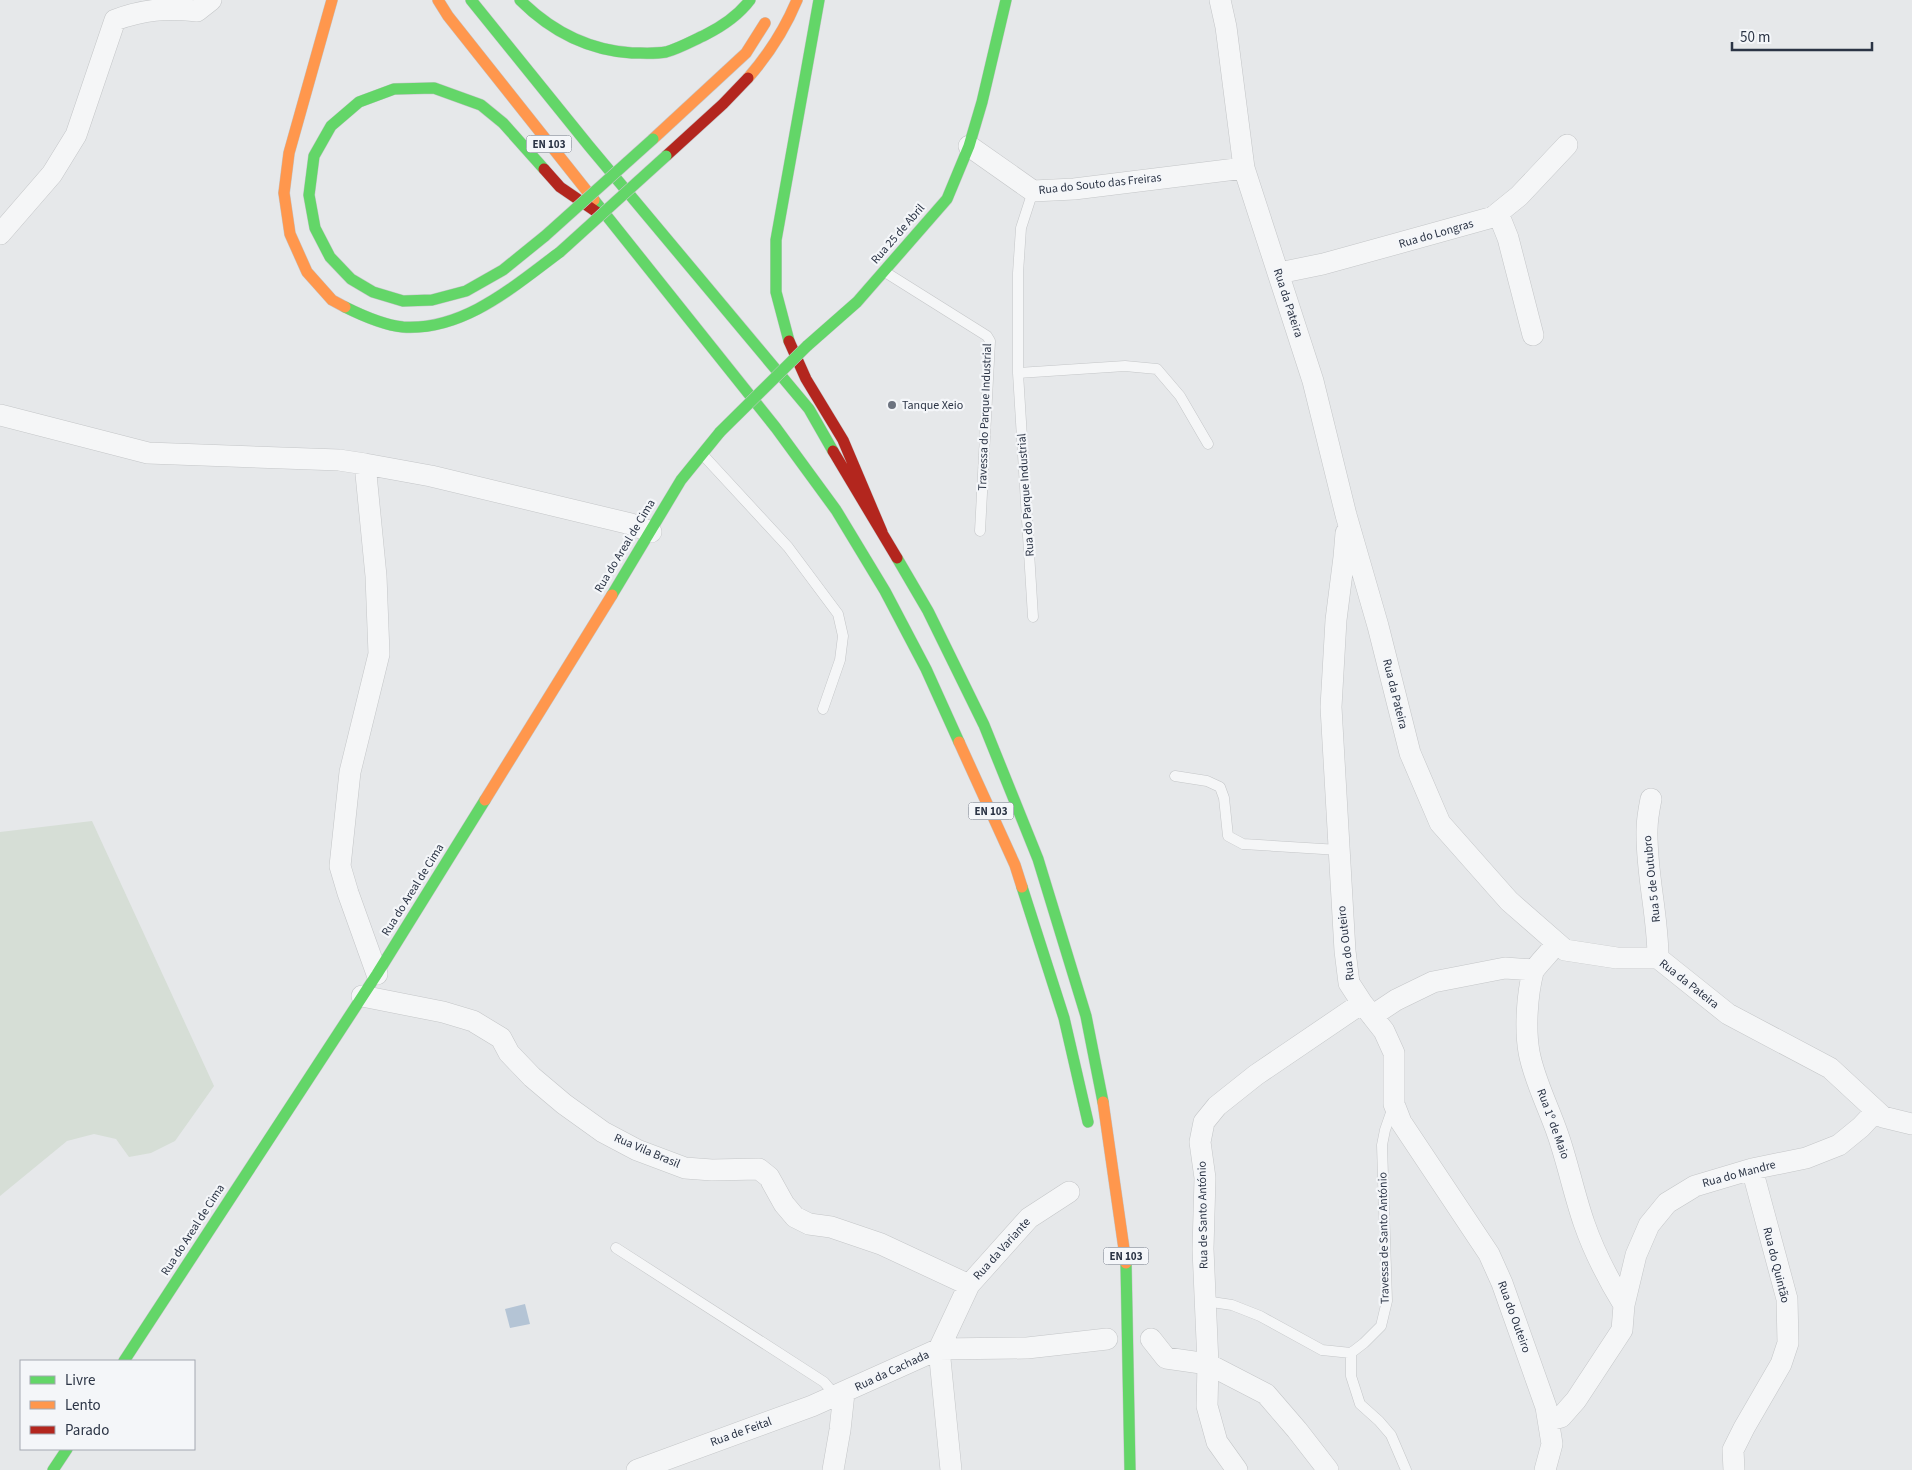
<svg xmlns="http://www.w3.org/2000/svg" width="1912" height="1470" viewBox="0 0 1912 1470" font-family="'Source Sans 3',sans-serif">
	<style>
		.green { fill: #d6ded6 }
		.water { fill: #b4c4d5 }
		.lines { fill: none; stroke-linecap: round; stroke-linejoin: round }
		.lane-casing { stroke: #c4c6c8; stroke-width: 11 }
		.street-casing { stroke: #c4c6c8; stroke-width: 22 }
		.fast-casing { stroke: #c4c6c8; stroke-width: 12 }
		.slow-casing { stroke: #c4c6c8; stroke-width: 12 }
		.jam-casing { stroke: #c4c6c8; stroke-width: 12 }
		.lane { stroke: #f5f6f7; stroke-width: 10 }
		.street { stroke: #f5f6f7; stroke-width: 21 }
		.fast { stroke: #63d668; stroke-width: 11 }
		.slow { stroke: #ff974d; stroke-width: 11 }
		.jam { stroke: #b3261e; stroke-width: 11 }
		.fast-bridge-casing { stroke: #c4c6c8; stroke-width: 12; stroke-linecap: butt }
		.fast-bridge { stroke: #63d668; stroke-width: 11 }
		.poi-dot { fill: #6c737f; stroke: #f4f6f9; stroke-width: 2 }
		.labels { text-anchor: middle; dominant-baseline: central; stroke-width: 4.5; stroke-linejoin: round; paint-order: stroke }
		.shield { fill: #f4f6f9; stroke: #676e7b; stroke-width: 1 }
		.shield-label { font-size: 11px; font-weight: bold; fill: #2b3445 }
		.street-label { font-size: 12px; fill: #2b3445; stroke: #f4f6f9 }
		.poi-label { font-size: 12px; fill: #2b3445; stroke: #f4f6f9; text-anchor: start }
	</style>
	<rect width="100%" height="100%" fill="#e6e8ea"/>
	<path class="green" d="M92,821L214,1086L175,1141L151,1153L129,1157L116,1139L94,1134L67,1141L0,1196V832Z"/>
	<path class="water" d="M525,1304L530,1324L510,1328L505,1309Z"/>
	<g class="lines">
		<defs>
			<path id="lane" d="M1033,191L1021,228L1018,273V373L1033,617
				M885,272L987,336L990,341L980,531
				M1018,373L1125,366L1157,369L1180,396L1208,444
				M703,455L788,547L838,614L843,636L840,660L823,709
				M1175,776L1207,781L1220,787L1224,798L1228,836L1243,844L1339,850
				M616,1248L824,1382L836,1396
				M1205,1301L1232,1305L1260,1316L1322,1350L1351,1353L1364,1343L1381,1326L1387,1301L1382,1145L1385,1130L1393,1107
				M1351,1353V1376L1360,1404L1379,1421L1391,1435L1406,1470"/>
			<path id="street" d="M1220,0L1226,27L1244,168L1313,381L1346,515L1378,626L1410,753L1440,823L1509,901L1565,950L1617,958H1658L1728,1014L1830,1068L1883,1117L1912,1124
				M969,146L1033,191L1074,189L1244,168
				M1498,213L1508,238L1533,335
				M0,234L52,174L76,135L115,20C145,9 165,8 197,11L211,0
				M1279,273L1323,264L1493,217L1519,196L1567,145
				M0,415L148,453L339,460L365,464L431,476L631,524L651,532
				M365,464L376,576L379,654L350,772L340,866L348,893L377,974
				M1346,533L1344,557L1336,620L1331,707L1345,951L1349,983L1362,1003L1384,1031L1394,1053V1104L1401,1122L1489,1254L1502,1283L1546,1407L1552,1444L1545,1470
				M1651,799C1649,809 1647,820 1647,830C1646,873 1658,915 1658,958
				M1557,943C1552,950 1535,967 1533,972C1527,995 1525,1029 1529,1052C1534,1080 1549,1108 1558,1135C1568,1164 1574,1194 1584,1223C1594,1252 1608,1279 1624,1305
				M362,996L443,1012L473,1021L501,1038L509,1053L532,1077L564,1104L603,1132L637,1150L685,1168L712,1170L759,1169L769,1177L784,1204L795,1217L809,1224L831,1227L881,1244L969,1285
				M1372,1016L1396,1000L1433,982L1505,968L1534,970
				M1151,1339L1166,1358L1208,1364L1266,1394L1297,1430L1328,1470
				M1549,1420L1561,1417L1576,1400L1622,1330L1624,1305L1636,1255L1649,1225L1667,1203L1695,1186L1752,1169L1806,1158L1839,1145L1861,1127L1876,1111
				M637,1470L812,1406L939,1349L1027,1348L1107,1339
				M833,1470L840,1430L844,1393
				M951,1470L939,1349L969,1285L1029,1218L1069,1192
				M1237,1470L1217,1442L1207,1406L1208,1364L1203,1249L1205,1178L1200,1142L1204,1122L1217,1106L1256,1075L1362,1003
				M1734,1470L1733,1450L1744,1428L1781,1364L1788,1343L1787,1299L1752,1169"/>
			<path id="fast" d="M471,0L589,146L809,409L833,451
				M520,0C551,31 587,50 632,53C643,53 655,54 666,52C680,48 692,41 705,35C723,26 738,16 750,0
				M544,169L503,123L481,105L434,88L394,89L359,102L331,126L314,156L309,195L315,228L330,257L351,279L373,292L403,301L432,300L466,291L503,270L545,236
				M594,200L776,428L836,510L885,591L926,669L959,742
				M345,307C363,316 383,325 403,327C464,331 514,286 560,252
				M789,341L776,292V240L819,0
				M807,346L857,302L947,199L969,146L982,102L1006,0
				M897,558L928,611L984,725L1038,859L1086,1016L1103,1102
				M612,595L681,480L720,432
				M1022,887L1064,1018L1088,1122
				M1126,1263L1130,1470
				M124,1361L377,974L485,800
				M53,1470L67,1449"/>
			<path id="slow" d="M332,0L289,153L284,193L290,234L307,272L332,300L345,307
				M438,0L448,16L594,200
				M748,78C769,54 785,29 797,0
				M653,139L746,53L765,23
				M959,742L1015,865L1022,887
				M485,800L612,595
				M1103,1102L1126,1263"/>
			<path id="jam" d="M666,156L723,104L748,78
				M544,169L560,187L601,215
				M789,341L806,379L843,440L882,532
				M833,451L897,558"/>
		</defs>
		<use href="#lane" class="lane-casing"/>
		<use href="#street" class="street-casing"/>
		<use href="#fast" class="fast-casing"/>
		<use href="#slow" class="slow-casing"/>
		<use href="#jam" class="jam-casing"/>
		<use href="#lane" class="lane"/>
		<use href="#street" class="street"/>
		<use href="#fast" class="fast"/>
		<use href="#slow" class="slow"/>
		<use href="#jam" class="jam"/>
		<defs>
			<path id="fast-bridge" d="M545,236L653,139
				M560,252L666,156
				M720,432L807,346"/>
		</defs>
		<use href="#fast-bridge" class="fast-bridge-casing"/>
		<use href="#fast-bridge" class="fast-bridge"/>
	</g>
	<circle class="poi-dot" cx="892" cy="405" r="5"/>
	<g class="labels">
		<g class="shield">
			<rect x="526.5" y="135.5" width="45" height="17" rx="4"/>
			<rect x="968.5" y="802.5" width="45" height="17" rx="4"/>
			<rect x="1103.5" y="1247.5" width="45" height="17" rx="4"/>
		</g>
		<g class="shield-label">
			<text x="549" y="144">EN 103</text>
			<text x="991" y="811">EN 103</text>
			<text x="1126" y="1256">EN 103</text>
		</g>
		<g class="street-label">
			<text transform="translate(1100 184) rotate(-6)">Rua do Souto das Freiras</text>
			<text transform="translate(898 234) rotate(-49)">Rua 25 de Abril</text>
			<text transform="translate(1436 234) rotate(-16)">Rua do Longras</text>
			<text transform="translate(1288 303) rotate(72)">Rua da Pateira</text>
			<text transform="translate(985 417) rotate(-88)">Travessa do Parque Industrial</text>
			<text transform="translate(1026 495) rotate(-94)">Rua do Parque Industrial</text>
			<text transform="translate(625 546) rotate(-59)">Rua do Areal de Cima</text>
			<text transform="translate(1395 694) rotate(76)">Rua da Pateira</text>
			<text transform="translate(1652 879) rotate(-96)">Rua 5 de Outubro</text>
			<text transform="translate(413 890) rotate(-58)">Rua do Areal de Cima</text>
			<text transform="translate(1346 943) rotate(-97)">Rua do Outeiro</text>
			<text transform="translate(1689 984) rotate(38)">Rua da Pateira</text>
			<text transform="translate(1553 1124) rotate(70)">Rua 1º de Maio</text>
			<text transform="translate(647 1151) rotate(23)">Rua Vila Brasil</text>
			<text transform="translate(1739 1174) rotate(-15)">Rua do Mandre</text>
			<text transform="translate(1203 1215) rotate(-91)">Rua de Santo António</text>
			<text transform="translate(193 1230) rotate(-57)">Rua do Areal de Cima</text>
			<text transform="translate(1384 1238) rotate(-91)">Travessa de Santo António</text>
			<text transform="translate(1002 1249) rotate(-48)">Rua da Variante</text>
			<text transform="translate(1776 1265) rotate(76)">Rua do Quintão</text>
			<text transform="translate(1514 1317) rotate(70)">Rua do Outeiro</text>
			<text transform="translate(892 1371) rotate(-25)">Rua da Cachada</text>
			<text transform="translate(741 1432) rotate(-20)">Rua de Feital</text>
		</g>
		<g class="poi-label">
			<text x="902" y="405">Tanque Xeio</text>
		</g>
	</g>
	<rect x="20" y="1360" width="175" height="90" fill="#f4f6f9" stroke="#a4a8b1"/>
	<rect x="30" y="1376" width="25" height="8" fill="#63d668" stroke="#a4a8b1"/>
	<text x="65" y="1385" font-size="15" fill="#2b3445">Livre</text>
	<rect x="30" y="1401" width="25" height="8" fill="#ff974d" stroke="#a4a8b1"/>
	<text x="65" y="1410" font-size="15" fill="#2b3445">Lento</text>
	<rect x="30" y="1426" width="25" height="8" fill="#b3261e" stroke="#a4a8b1"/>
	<text x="65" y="1435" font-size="15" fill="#2b3445">Parado</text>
	<path d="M1732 42v8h140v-8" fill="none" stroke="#2b3445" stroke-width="2.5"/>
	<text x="1740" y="42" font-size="15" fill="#2b3445" stroke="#f4f6f9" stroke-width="4" paint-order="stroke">50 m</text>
</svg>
